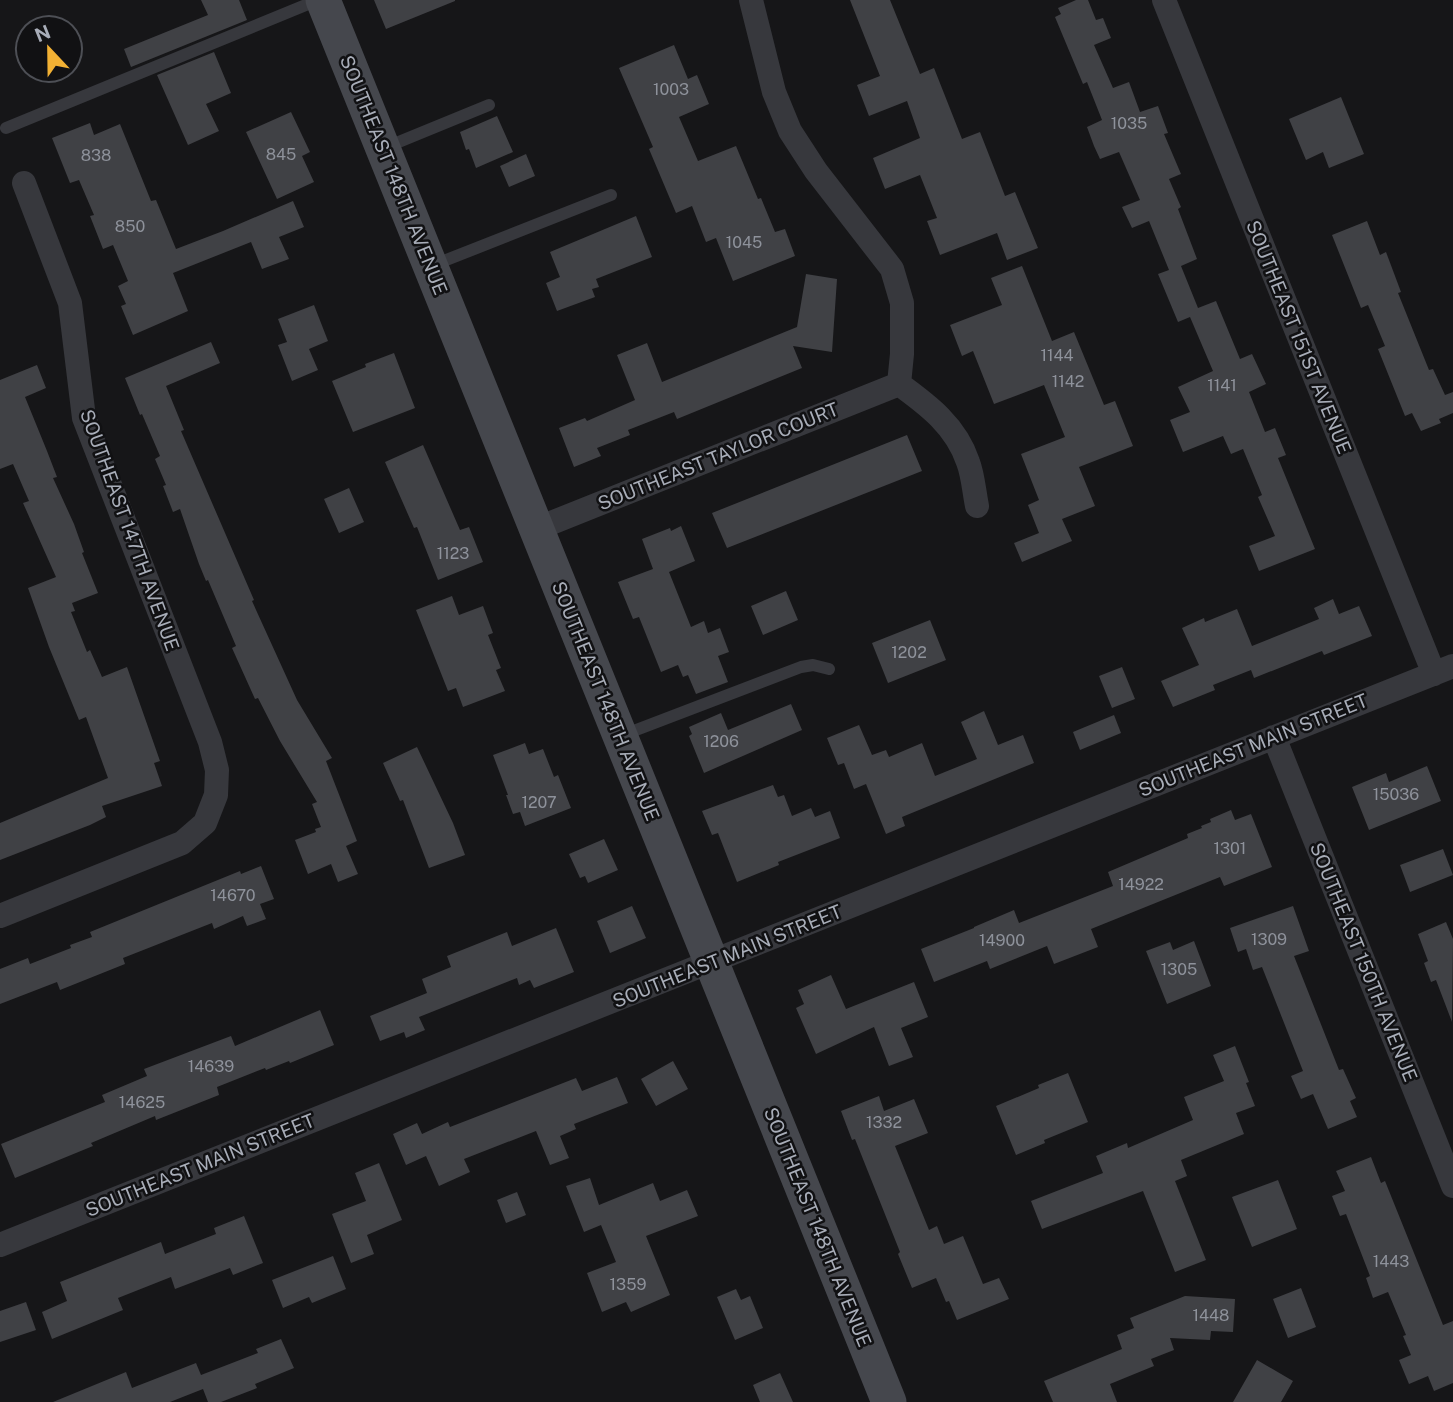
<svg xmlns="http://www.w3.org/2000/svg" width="1453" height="1402" viewBox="0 0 1453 1402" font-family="'Public Sans',sans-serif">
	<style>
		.building { fill: #404145 }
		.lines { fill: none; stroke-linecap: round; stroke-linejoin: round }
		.lane { stroke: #37383d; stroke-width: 12 }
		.street { stroke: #37383d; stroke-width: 24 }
		.secondary { stroke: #45474d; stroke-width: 35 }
		.labels { text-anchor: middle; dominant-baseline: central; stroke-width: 5; stroke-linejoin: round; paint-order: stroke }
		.number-label { font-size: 16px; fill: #8e929b }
		.street-label { font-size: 19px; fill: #a8adb8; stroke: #111113 }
	</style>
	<rect width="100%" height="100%" fill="#161618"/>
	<path class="building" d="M201,0H239L247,20L131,67L124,49L208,15Z
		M374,0H455V1L386,29Z
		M850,0H890L920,74L934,68L962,139L980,132L1005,196L1015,192L1038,248L1007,260L997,233L940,255L927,221L937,218L920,175L885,189L873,158L920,138L907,101L869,116L857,85L880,76Z
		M1076,0H1088L1096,20L1103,18L1111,38L1094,45L1113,88L1129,82L1140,112L1158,106L1168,133L1164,134L1181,174L1169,179L1181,207L1178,209L1197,259L1181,266L1198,308L1216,301L1240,359L1252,354L1266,384L1249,392L1265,432L1275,428L1286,455L1278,458L1315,549L1259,571L1249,546L1275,536L1258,497L1262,495L1243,449L1231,454L1223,436L1183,452L1170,420L1190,412L1178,387L1213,371L1190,317L1178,322L1158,274L1169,270L1149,221L1132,228L1122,207L1140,200L1119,152L1100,159L1094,146L1087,127L1102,120L1087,82L1083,84L1055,17L1061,14L1058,8Z
		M674,45L688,79L697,75L709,104L679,117L698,161L736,146L758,199L761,198L775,232L785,229L795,256L733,281L716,238L706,242L692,206L676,213L649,149L653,147L619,68Z
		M214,52L231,93L206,104L219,131L188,145L157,75Z
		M1341,97L1364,154L1329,168L1323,152L1306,160L1289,119Z
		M291,112L310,152L302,156L314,182L277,199L246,132Z
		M497,116L513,152L476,168L469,149L466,150L460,132Z
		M90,123L94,135L120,124L151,201L156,200L176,249L223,231L293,201L304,227L279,237L289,259L262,269L251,242L173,273L188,311L133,335L121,306L126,304L118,286L128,281L113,245L103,249L90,216L94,215L79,180L70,183L52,138Z
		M526,154L535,176L509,187L500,166Z
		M636,216L652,257L596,279L599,287L592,289L595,297L557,311L546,283L560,277L550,252Z
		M1367,221L1380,255L1386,252L1401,292L1398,293L1429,370L1433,369L1445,395L1453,392V413L1439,419L1441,423L1421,431L1412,413L1405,416L1378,349L1385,346L1368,305L1361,308L1332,235Z
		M1022,266L1052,341L1074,332L1104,405L1115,401L1133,446L1079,467L1095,506L1062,519L1072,541L1022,562L1014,543L1039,533L1028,505L1039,500L1021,454L1065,437L1044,385L994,404L973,351L962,356L950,325L1002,305L991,278Z
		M806,274L837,279L832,352L793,346L802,368L677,419L674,412L628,430L630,435L597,448L601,456L574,467L559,428L585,418L587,421L635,400L617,355L647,343L662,382L797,327Z
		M314,305L328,341L309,349L318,370L292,381L278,345L287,342L278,319Z
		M211,342L220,363L166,386L184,430L181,431L254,600L252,601L297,700L332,758L326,761L357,841L346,846L358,874L338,882L331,864L308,874L295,840L316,832L315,829L321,827L312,804L317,802L280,741L258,698L255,699L232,648L236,646L208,580L206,581L199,564L180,509L173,512L163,486L166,485L155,459L160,456L142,414L140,415L125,378Z
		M394,353L415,408L353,432L332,381L366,367L365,364Z
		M37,365L46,388L25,397L47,451L57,477L53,478L74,524L84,552L82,553L98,593L72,603L75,611L71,612L87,652L90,650L102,677L127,667L160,761L154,763L162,786L102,806L106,817L90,825L0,860V823L108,778L86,717L79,720L49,647L28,588L56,577L23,503L29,501L13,464L0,469V380Z
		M907,435L922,471L727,548L712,513Z
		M423,445L460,530L469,527L483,562L438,580L417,527L414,528L385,462Z
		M349,488L364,522L339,533L324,499Z
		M681,526L695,561L669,572L691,627L704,621L708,633L720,628L729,652L718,656L728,682L696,694L688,675L683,677L678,665L661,672L639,617L633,619L618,582L653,569L642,539L670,528L671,531Z
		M786,591L798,620L763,635L751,606Z
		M452,596L459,615L483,606L493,633L488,635L501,668L496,670L505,691L463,707L456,688L448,691L416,610Z
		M1333,599L1339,614L1359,606L1372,636L1324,655L1322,651L1254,678L1251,670L1213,685L1215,690L1173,707L1161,681L1199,665L1182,628L1204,618L1205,622L1237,609L1252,646L1319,619L1314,608Z
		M930,620L946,660L888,683L872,643Z
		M1122,667L1135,699L1112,708L1099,676Z
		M791,704L802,730L704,773L689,736L692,734L689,727L721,713L728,730Z
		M984,711L998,745L1023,735L1034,763L902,817L905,826L886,834L866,784L854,789L844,763L838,765L827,738L859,725L872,755L886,750L889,757L922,743L935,776L977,759L961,722Z
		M1114,715L1121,733L1080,750L1073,732Z
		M525,743L529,754L543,749L554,777L558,775L571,808L525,826L520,812L513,814L506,795H508L493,755Z
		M417,747L453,823L465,855L429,868L403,800L400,801L383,763Z
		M1427,766L1441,801L1369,830L1352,787L1386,773L1389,782Z
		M773,785L778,797L784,795L792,816L811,808L815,817L830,811L840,838L778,862L779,865L737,882L718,833L712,835L702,811Z
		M1231,810L1235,820L1251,814L1272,867L1224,886L1220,877L1091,929L1098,947L1054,964L1047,946L990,969L987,961L934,982L921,949L974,928V927L1014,910L1019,923L1113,886L1108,872L1188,838L1187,834L1202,828L1201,826L1211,822L1210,819Z
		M604,839L618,870L588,883L585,876L580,878L569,854Z
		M1443,849L1453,875L1410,892L1400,865Z
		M261,866L274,899L260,904L266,919L247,926L243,916L214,929L212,923L123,958L125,964L60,990L57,982L0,1004V969L28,958L30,964L71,948L70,945L92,937L90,932L240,871L241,874Z
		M632,906L646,938L610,953L597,921Z
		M1293,906L1309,951L1294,956L1339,1070L1343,1069L1356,1098L1350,1101L1357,1117L1328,1129L1313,1094L1301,1099L1291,1076L1303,1071L1262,967L1253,970L1246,949L1238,952L1230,928Z
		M1446,922L1453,939L1452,1022L1436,980L1431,982L1424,963L1428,961L1418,934Z
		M556,928L574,972L534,988L530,980L519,985L517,978L419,1017L425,1030L406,1038L404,1032L380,1041L370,1016L427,993L422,979L451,967L447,956L507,932L512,946Z
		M1194,941L1211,986L1167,1004L1146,951L1170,942L1173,950Z
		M831,975L846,1009L914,982L928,1017L901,1028L913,1057L889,1066L874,1027L816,1054L796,1008L804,1004L798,990Z
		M320,1010L334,1045L290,1063L289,1061L266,1070L265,1068L217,1087L219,1095L156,1120L155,1116L91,1143L93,1146L15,1178L1,1144L105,1102L102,1095L147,1076L144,1069L231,1036L235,1046Z
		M1235,1046L1249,1082L1246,1083L1255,1106L1236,1113L1244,1134L1181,1160L1187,1176L1175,1181L1206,1260L1175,1272L1143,1191L1042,1229L1031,1201L1103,1173L1096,1156L1127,1143L1128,1148L1193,1120L1184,1097L1224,1081L1213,1055Z
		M673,1061L688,1089L656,1106L641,1079Z
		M1068,1073L1088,1122L1044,1140L1045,1143L1016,1155L996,1106L1039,1088L1038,1085Z
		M617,1077L628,1103L574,1124L576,1129L560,1136L569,1158L550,1165L536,1131L464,1159L470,1172L439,1186L426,1156L406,1165L393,1134L417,1123L422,1134L448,1122L450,1127L576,1078L582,1091Z
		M879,1096L884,1111L914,1099L928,1133L895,1146L929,1230L937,1226L944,1244L963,1236L983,1284L999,1278L1009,1299L957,1320L949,1301L946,1302L936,1278L912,1288L898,1254L900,1252L855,1139L852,1140L841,1111Z
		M1371,1157L1381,1183L1385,1181L1443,1325L1453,1321V1383L1434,1391L1428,1376L1409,1384L1399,1360L1411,1355L1403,1336L1406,1335L1388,1292L1373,1298L1366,1278L1370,1276L1346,1214L1340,1216L1332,1196L1345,1191L1336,1171Z
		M379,1163L402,1220L367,1235L374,1254L351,1263L332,1214L366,1201L355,1173Z
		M590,1178L599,1205L653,1183L660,1201L687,1190L698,1216L646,1236L670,1295L631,1312L626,1302L602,1312L587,1273L616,1262L601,1225L584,1232L566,1186Z
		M1278,1180L1297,1229L1252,1247L1232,1197Z
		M517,1192L526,1215L506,1223L497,1200Z
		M244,1216L263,1263L233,1275L230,1268L175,1289L171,1277L118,1298L123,1310L52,1339L42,1312L67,1301L60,1282L161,1242L165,1254L216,1234L214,1228Z
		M333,1256L346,1289L312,1303L309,1297L283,1308L272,1280Z
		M1301,1288L1316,1327L1288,1338L1273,1299Z
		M736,1289L741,1300L750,1296L763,1328L735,1340L717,1297Z
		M1185,1296L1235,1299L1233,1332L1211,1331L1210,1340L1170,1338L1174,1350L1151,1359L1154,1366L1110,1384L1117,1402H1053L1044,1381L1122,1349L1117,1335L1134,1328L1130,1318Z
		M26,1302L36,1330L0,1342V1311Z
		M281,1339L294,1368L255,1384L257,1388L221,1402H208L203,1389L170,1402H53L126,1372L132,1388L196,1363L201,1375L258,1353L256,1349Z
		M1257,1360L1293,1381L1281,1402H1233Z
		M780,1373L793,1402H760L753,1385Z"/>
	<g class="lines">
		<path class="lane" d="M6,128L318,0
			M384,148L489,105
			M431,266L611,195
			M623,735L801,667L813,665L829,669"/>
		<path class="street" d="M751,0L774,92L790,131L816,171L892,269L902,303V354L899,384
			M1164,0L1434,674
			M899,384C928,405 956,426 968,462C973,475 974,491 977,506
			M536,529L899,384
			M1274,737L1453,1186
			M0,916L182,843L205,823L216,795L217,770L210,742L84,418L70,303L24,183
			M0,1245L1453,666"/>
		<path class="secondary" d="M323,0L889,1402"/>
	</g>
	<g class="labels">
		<g class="number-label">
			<text x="671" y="89">1003</text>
			<text x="1129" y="123">1035</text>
			<text x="281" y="154">845</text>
			<text x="96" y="155">838</text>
			<text x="130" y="226">850</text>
			<text x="744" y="242">1045</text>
			<text x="1057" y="355">1144</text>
			<text x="1068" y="381">1142</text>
			<text x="1222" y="385">1141</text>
			<text x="453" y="553">1123</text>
			<text x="909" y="652">1202</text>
			<text x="721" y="741">1206</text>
			<text x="1396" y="794">15036</text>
			<text x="539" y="802">1207</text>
			<text x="1230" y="848">1301</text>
			<text x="1141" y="884">14922</text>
			<text x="233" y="895">14670</text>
			<text x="1269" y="939">1309</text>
			<text x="1002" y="940">14900</text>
			<text x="1179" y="969">1305</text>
			<text x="211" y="1066">14639</text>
			<text x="142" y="1102">14625</text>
			<text x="884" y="1122">1332</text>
			<text x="1391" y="1261">1443</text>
			<text x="628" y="1284">1359</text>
			<text x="1211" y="1315">1448</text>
		</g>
		<g class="street-label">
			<text transform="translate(394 175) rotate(68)">SOUTHEAST 148TH AVENUE</text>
			<text transform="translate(1299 337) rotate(68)">SOUTHEAST 151ST AVENUE</text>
			<text transform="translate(718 456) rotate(-22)">SOUTHEAST TAYLOR COURT</text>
			<text transform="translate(130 530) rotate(70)">SOUTHEAST 147TH AVENUE</text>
			<text transform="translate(606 701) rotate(68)">SOUTHEAST 148TH AVENUE</text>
			<text transform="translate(1253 745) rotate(-22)">SOUTHEAST MAIN STREET</text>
			<text transform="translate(727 956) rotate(-22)">SOUTHEAST MAIN STREET</text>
			<text transform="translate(1364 962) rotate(68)">SOUTHEAST 150TH AVENUE</text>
			<text transform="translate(200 1165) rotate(-22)">SOUTHEAST MAIN STREET</text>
			<text transform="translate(818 1227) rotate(68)">SOUTHEAST 148TH AVENUE</text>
		</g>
	</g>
	<g transform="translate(49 49) rotate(338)"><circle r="33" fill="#111113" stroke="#4d4f55" stroke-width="2"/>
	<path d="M0-5L12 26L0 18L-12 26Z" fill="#f2b134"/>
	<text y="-10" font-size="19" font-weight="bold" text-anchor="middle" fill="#a8adb8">N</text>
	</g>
</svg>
